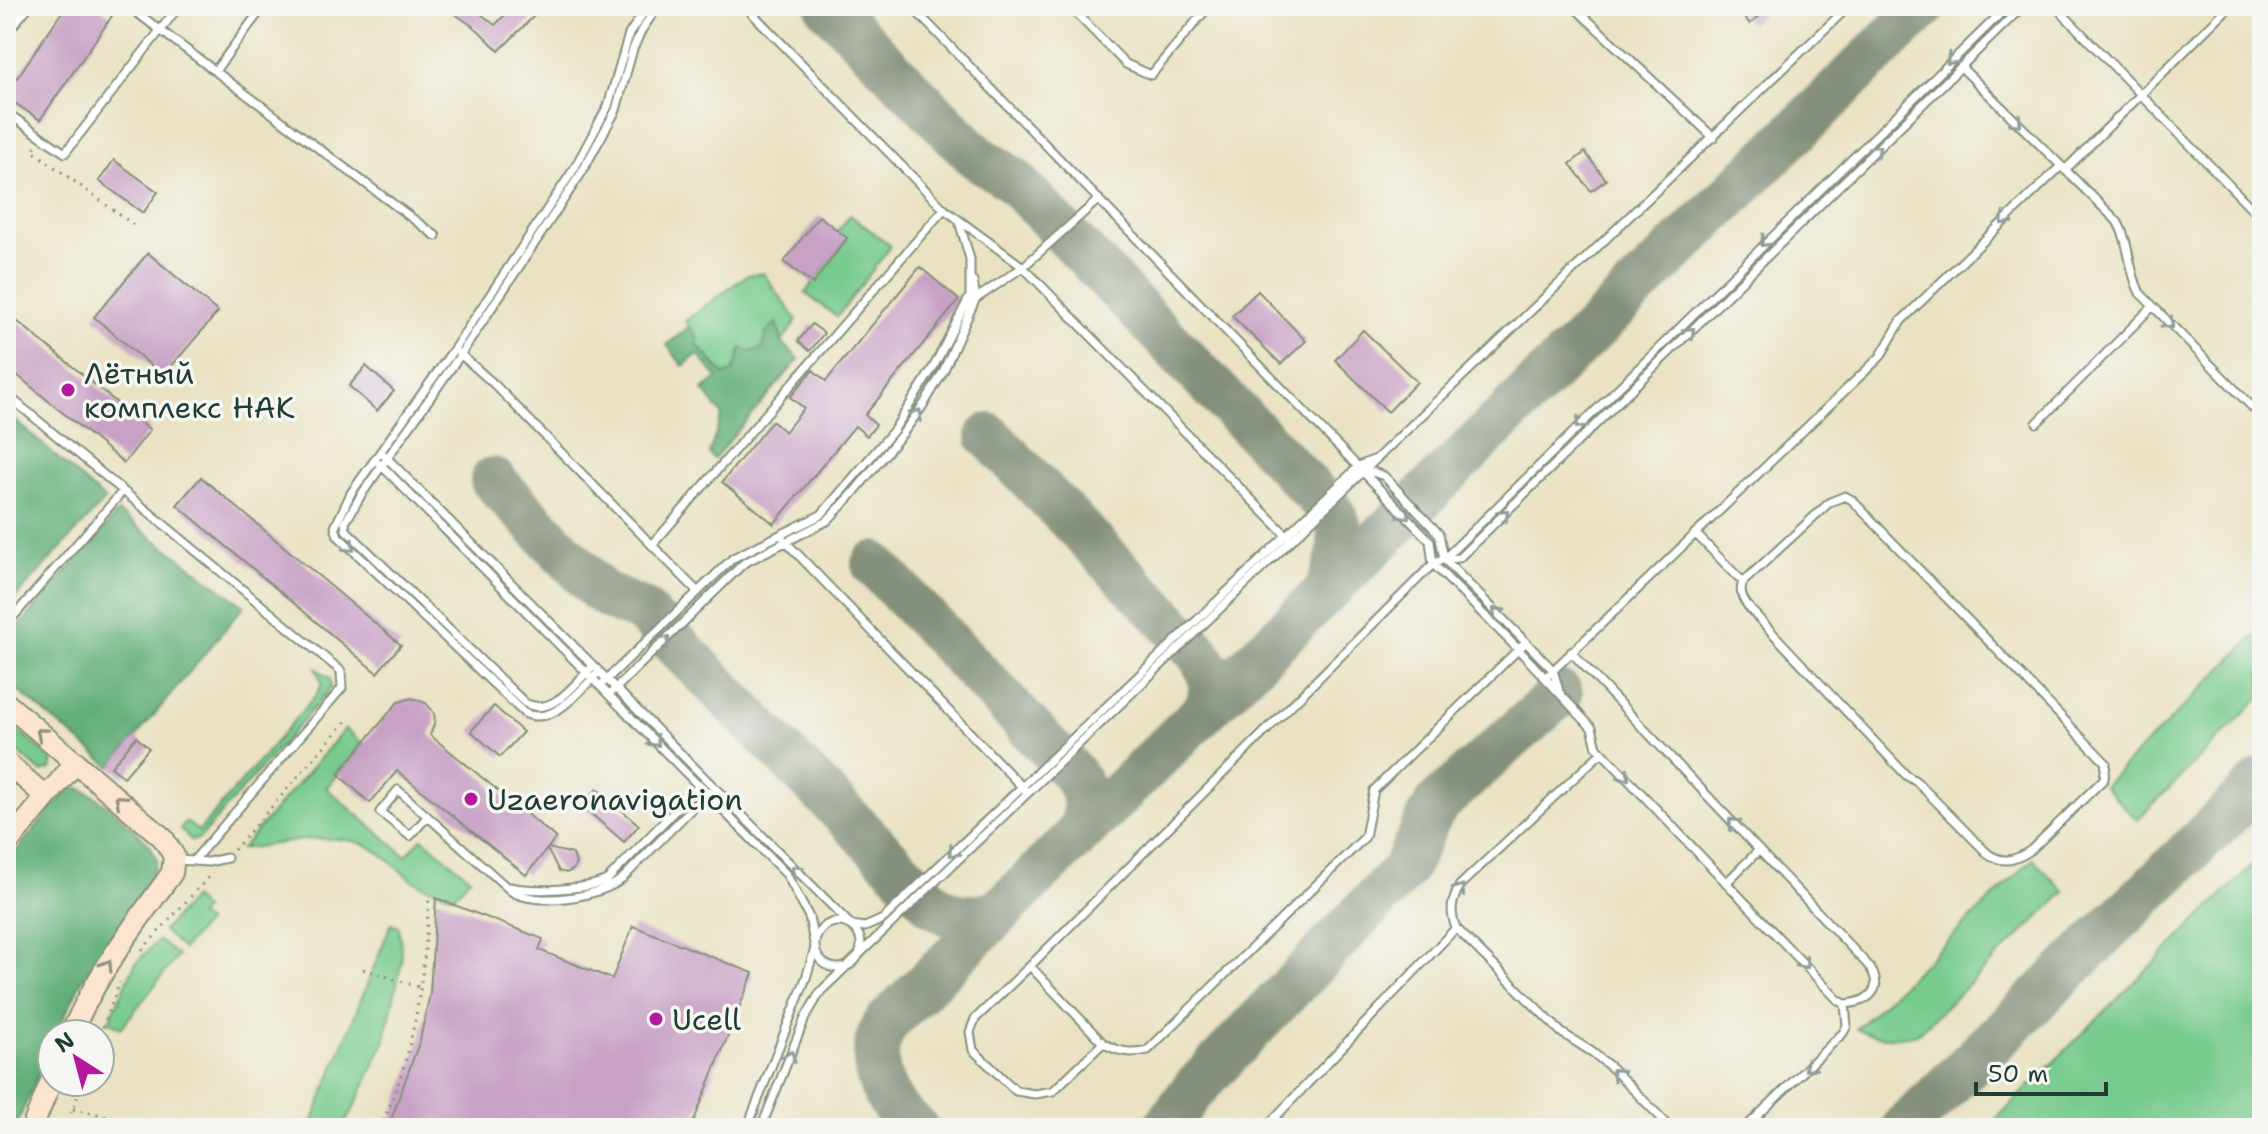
<svg xmlns="http://www.w3.org/2000/svg" width="2268" height="1134" viewBox="0 0 2268 1134" font-family="'Shantell Sans',sans-serif">
	<style>
		.green { fill: #78cb8e; stroke: #4c8461; stroke-width: 2 }
		.forest { fill: #62af79; stroke: #407656; stroke-width: 2 }
		.lines { fill: none; stroke-linecap: round; stroke-linejoin: round }
		.taxiway { stroke: #84907c; stroke-width: 46 }
		.building { fill: #c8a1c5 }
		.service-casing { stroke: #84907c; stroke-width: 11 }
		.secondary-casing { stroke: #84907c; stroke-width: 24 }
		.path { stroke: #84907c; stroke-width: 3; stroke-dasharray: 2 6; stroke-linecap: butt }
		.service { stroke: #fff; stroke-width: 7 }
		.secondary { stroke: #fce5cf; stroke-width: 20 }
		.oneway { stroke: #8f9e9a }
		.oneway2 { stroke: #8e9182 }
		.poi-dot { fill: #b5179e; stroke: #f6f6f2; stroke-width: 3 }
		.labels { text-anchor: middle; dominant-baseline: central; stroke-width: 7; stroke-linejoin: round; paint-order: stroke }
		.poi-label { font-size: 30px; fill: #1f3d34; stroke: #f6f6f2; text-anchor: start }
	</style>
	<rect width="100%" height="100%" fill="#f6f6f2"/>
	<filter id="ink" filterUnits="userSpaceOnUse"><feTurbulence type="fractalNoise" baseFrequency=".0125" numOctaves="2"/><feDisplacementMap in="SourceGraphic" scale="16" xChannelSelector="R" yChannelSelector="G"/><feConvolveMatrix kernelMatrix="1 2 1 2 8 2 1 2 1" color-interpolation-filters="sRGB"/></filter>
	<filter id="wash" filterUnits="userSpaceOnUse"><feTurbulence type="fractalNoise" baseFrequency=".006" numOctaves="4" result="noise"/><feDisplacementMap in="SourceGraphic" scale="32" xChannelSelector="R" yChannelSelector="G"/><feGaussianBlur stdDeviation="1.8" result="paint"/><feColorMatrix in="noise" values="0 0 0 0 0 0 0 0 0 0 0 0 0 0 0 0 0 1.4 0 .05"/><feComposite in="paint" operator="in"/></filter>
	<g filter="url(#wash)">
		<rect width="100%" height="100%" fill="#eae2c3"/>
		<path class="green" d="M850,215L891,246L837,317L805,293L847,239L838,231Z
			M763,273L797,320L782,342L777,324L767,331L763,348L751,352L742,349L733,372L723,375L698,345L697,337L685,321L747,275Z
			M2262,629V696L2137,820L2104,786Z
			M316,668L330,679L331,688L200,838L192,841L180,829L186,822L199,831L316,695L322,684Z
			M6,720L53,760L51,769L41,772L6,742Z
			M345,729L363,744L326,788L406,856L422,838L470,878L454,896C440,891 420,887 408,877C395,867 385,855 370,847C336,829 278,845 241,849Z
			M2262,856V1128H1987Z
			M2033,859L2065,892L1917,1034C1896,1040 1877,1038 1856,1029Z
			M192,898L204,909L199,916L206,922L183,949L163,931Z
			M391,924L399,927L402,961L384,1043L354,1108L342,1128H310Z
			M158,940L178,956L121,1028L109,1021L135,964Z"/>
		<path class="forest" d="M777,323L782,342L799,359L714,459L709,454L722,415L703,390L717,378L698,354L683,366L667,345L689,327L697,337L698,345L724,375L733,372L742,348L751,352L763,348L767,331Z
			M6,412L105,500L6,608Z
			M118,512L244,606L111,767L6,681V641Z
			M72,787C96,789 132,828 150,845L157,860L153,873L81,982L56,1034H52V1044L15,1128H6V863L63,795Z"/>
		<g class="lines">
			<path class="taxiway" d="M828,6L977,157L1013,180L1330,509C1349,536 1339,564 1326,592
				M989,436L1196,650C1210,668 1216,686 1207,708
				M493,480L599,590L612,598L643,611L933,904C954,920 975,920 998,912
				M874,564L1072,772C1088,794 1091,813 1076,836
				M916,1128C883,1103 862,1059 887,1022L1924,6
				M1165,1128L1194,1089L1402,872C1416,850 1422,825 1438,803L1560,694
				M1904,1128L2262,781"/>
		</g>
		<g id="blocks">
			<path class="building" d="M66,6H97L112,16L40,120L6,97V94Z
				M444,6H471L495,25L514,6H544L499,51L478,30Z
				M1735,6H1772L1750,24Z
				M1585,152L1606,180L1591,191L1570,164Z
				M114,160L158,192L143,213L99,181Z
				M819,216L847,238L813,284L784,262Z
				M148,253L218,312L163,376L94,317Z
				M920,267L959,300L865,415L876,425L867,436L855,426L774,524L722,482L772,421L785,432L804,408L790,397L813,370L826,381Z
				M1258,291L1306,341L1281,364L1232,316Z
				M6,312L150,430L124,463L6,366Z
				M812,324L824,333L810,351L798,341Z
				M1363,330L1417,382L1388,412L1335,360Z
				M366,366L394,391L377,411L349,386Z
				M201,477L401,645L377,673L177,505Z
				M412,698L426,703L434,713L435,722L430,735L556,838L548,848L573,854L576,863L573,870L566,873L559,871L547,849L526,875L397,771L370,803L338,774L398,702Z
				M494,706L523,732L500,757L471,731Z
				M136,737L149,748L124,777L111,767Z
				M597,789L639,825L624,842L582,806Z
				M436,898L543,939L539,950L612,979L633,926L753,973L691,1128H388L420,1040L430,994Z"/>
		</g>
	</g>
	<g filter="url(#ink)">
		<use href="#blocks" fill-opacity="0" stroke="#84907c" stroke-width="2"/>
		<g class="lines">
			<defs>
				<path id="service" d="M128,6L436,236
					M745,6L944,209L1023,267L1289,538
					M911,6L1430,541L1433,564L1518,649L1592,728L1597,747L1838,1000L1845,1004C1871,1002 1886,987 1867,964L1571,652
					M1069,6L1126,64L1151,75L1209,6
					M1573,6L1714,138
					M2055,6L2262,219
					M1584,16L1592,6
					M6,34L29,6
					M1961,67L2117,221C2130,242 2128,270 2140,293L2262,417
					M215,71L257,15L244,6
					M6,112L65,153L179,6
					M2065,170L2230,6
					M974,300L1023,267L1099,199
					M459,353L494,384L698,592
					M6,394L341,671L342,688L194,860
					M2037,423L2152,307
					M381,452L851,925L865,927L883,919L1359,466L1373,460
					M380,464L787,875L809,917L815,948L806,978L747,1128
					M1364,469L1384,476L1439,534L1444,559L1553,670L1559,691
					M1845,496L1852,500L2106,763L2104,779L2031,850C2016,860 2003,865 1987,853L1917,782L1906,775L1751,610C1744,601 1738,593 1743,582L1830,502Z
					M1695,533L1743,582
					M784,540L1025,790
					M653,544L944,209
					M1444,559L1459,558L2023,6
					M6,625L123,491
					M1526,642L1374,790L1365,837L1148,1050C1131,1054 1118,1052 1103,1043L1030,966L1433,564L1444,559L2008,6
					M593,666C575,683 552,718 525,703L346,530L345,523L361,495L461,354L582,172L616,110L633,49L641,31L658,6
					M599,672C580,690 553,727 524,713L338,536L335,527L351,493L454,349L574,169L608,106L629,34L648,6
					M1545,678L1880,357L1901,321L2061,166
					M604,682L733,558L821,515L894,430L934,366L970,296V259L959,221
					M613,691L744,563L827,521L850,497L903,433L924,404L943,372L976,298L973,281
					M1602,752L1460,885C1452,901 1449,910 1456,928L1562,1033L1592,1052L1613,1069L1671,1128
					M427,817L410,836L380,812L398,790L511,891C536,907 600,897 622,879L708,792
					M178,860L208,862L227,858
					M1726,883L1759,850
					M510,887C534,892 585,890 607,880L700,785
					M815 945a23 23 0 1 1 46 0a23 23 0 1 1-46 0Z
					M1030,966L975,1019L970,1032L973,1050L1016,1091L1035,1094L1053,1091L1103,1043
					M761,1128L805,1018L821,991L1849,6
					M1265,1128L1456,928
					M1745,1128L1843,1033L1847,1026L1845,1004"/>
				<path id="secondary" d="M6,703L163,838L174,856L172,873C134,925 96,975 71,1034
					M6,762L46,797
					M6,845L76,762
					M32,1128L52,1079"/>
			</defs>
			<use href="#service" class="service-casing"/>
			<use href="#secondary" class="secondary-casing"/>
			<path class="path" d="M35,146L33,151L135,226
				M234,850L349,718
				M142,950L212,873
				M363,969L422,988
				M100,1035L120,982
				M73,1109L164,1128
				M65,1128L83,1082
				M380,1128C416,1054 424,976 429,896"/>
			<use href="#service" class="service"/>
			<use href="#secondary" class="secondary"/>
		</g>
		<defs><path id="oneway-chevron" d="M-2-3.5L2.5 0L-2 3.5" fill="none" stroke-width="1.6" stroke-linecap="round" stroke-linejoin="round" transform="scale(2)"/></defs>
		<g class="oneway">
			<use href="#oneway-chevron" transform="translate(1951 60) rotate(135)"/>
			<use href="#oneway-chevron" transform="translate(2017 122) rotate(45)"/>
			<use href="#oneway-chevron" transform="translate(1876 150) rotate(-44)"/>
			<use href="#oneway-chevron" transform="translate(2005 220) rotate(136)"/>
			<use href="#oneway-chevron" transform="translate(1765 242) rotate(135)"/>
			<use href="#oneway-chevron" transform="translate(2169 324) rotate(45)"/>
			<use href="#oneway-chevron" transform="translate(1690 332) rotate(-44)"/>
			<use href="#oneway-chevron" transform="translate(917 414) rotate(-54)"/>
			<use href="#oneway-chevron" transform="translate(1580 424) rotate(135)"/>
			<use href="#oneway-chevron" transform="translate(1504 514) rotate(-44)"/>
			<use href="#oneway-chevron" transform="translate(1405 515) rotate(46)"/>
			<use href="#oneway-chevron" transform="translate(350 547) rotate(44)"/>
			<use href="#oneway-chevron" transform="translate(1497 612) rotate(-135)"/>
			<use href="#oneway-chevron" transform="translate(665 641) rotate(-44)"/>
			<use href="#oneway-chevron" transform="translate(655 742) rotate(45)"/>
			<use href="#oneway-chevron" transform="translate(1625 776) rotate(46)"/>
			<use href="#oneway-chevron" transform="translate(1733 823) rotate(-134)"/>
			<use href="#oneway-chevron" transform="translate(953 852) rotate(136)"/>
			<use href="#oneway-chevron" transform="translate(796 870) rotate(-135)"/>
			<use href="#oneway-chevron" transform="translate(1460 889) rotate(-55)"/>
			<use href="#oneway-chevron" transform="translate(1804 964) rotate(46)"/>
			<use href="#oneway-chevron" transform="translate(790 1056) rotate(-68)"/>
			<use href="#oneway-chevron" transform="translate(1809 1067) rotate(136)"/>
			<use href="#oneway-chevron" transform="translate(1616 1073) rotate(-137)"/>
		</g>
		<g class="oneway2">
			<use href="#oneway-chevron" transform="translate(41 733) rotate(-140)"/>
			<use href="#oneway-chevron" transform="translate(120 800) rotate(-139)"/>
			<use href="#oneway-chevron" transform="translate(107 965) rotate(-58)"/>
		</g>
	</g>
	<g class="poi-dot">
		<circle cx="68" cy="390" r="8"/>
		<circle cx="471" cy="799" r="8"/>
		<circle cx="656" cy="1019" r="8"/>
	</g>
	<g class="labels">
		<g class="poi-label">
			<text x="84" y="373">Лётный<tspan x="84" dy="34">комплекс НАК</tspan></text>
			<text x="487" y="799">Uzaeronavigation</text>
			<text x="672" y="1019">Ucell</text>
		</g>
	</g>
	<rect width="2268" height="1134" fill="none" stroke="#f6f6f2" stroke-width="32"/>
	<g transform="translate(76 1058) rotate(324)"><circle r="38" fill="#f6f6f2" stroke="#a0aca6" stroke-width="2"/>
	<path d="M0-6L14 30L0 20L-14 30Z" fill="#b5179e"/>
	<text y="-12" font-size="22" font-weight="bold" text-anchor="middle" fill="#1f3d34">N</text>
	</g>
	<path d="M1976 1082v12h130v-12" fill="none" stroke="#1f3d34" stroke-width="4"/>
	<text x="1988" y="1082" font-size="24" fill="#1f3d34" stroke="#f6f6f2" stroke-width="6" paint-order="stroke">50 m</text>
</svg>
